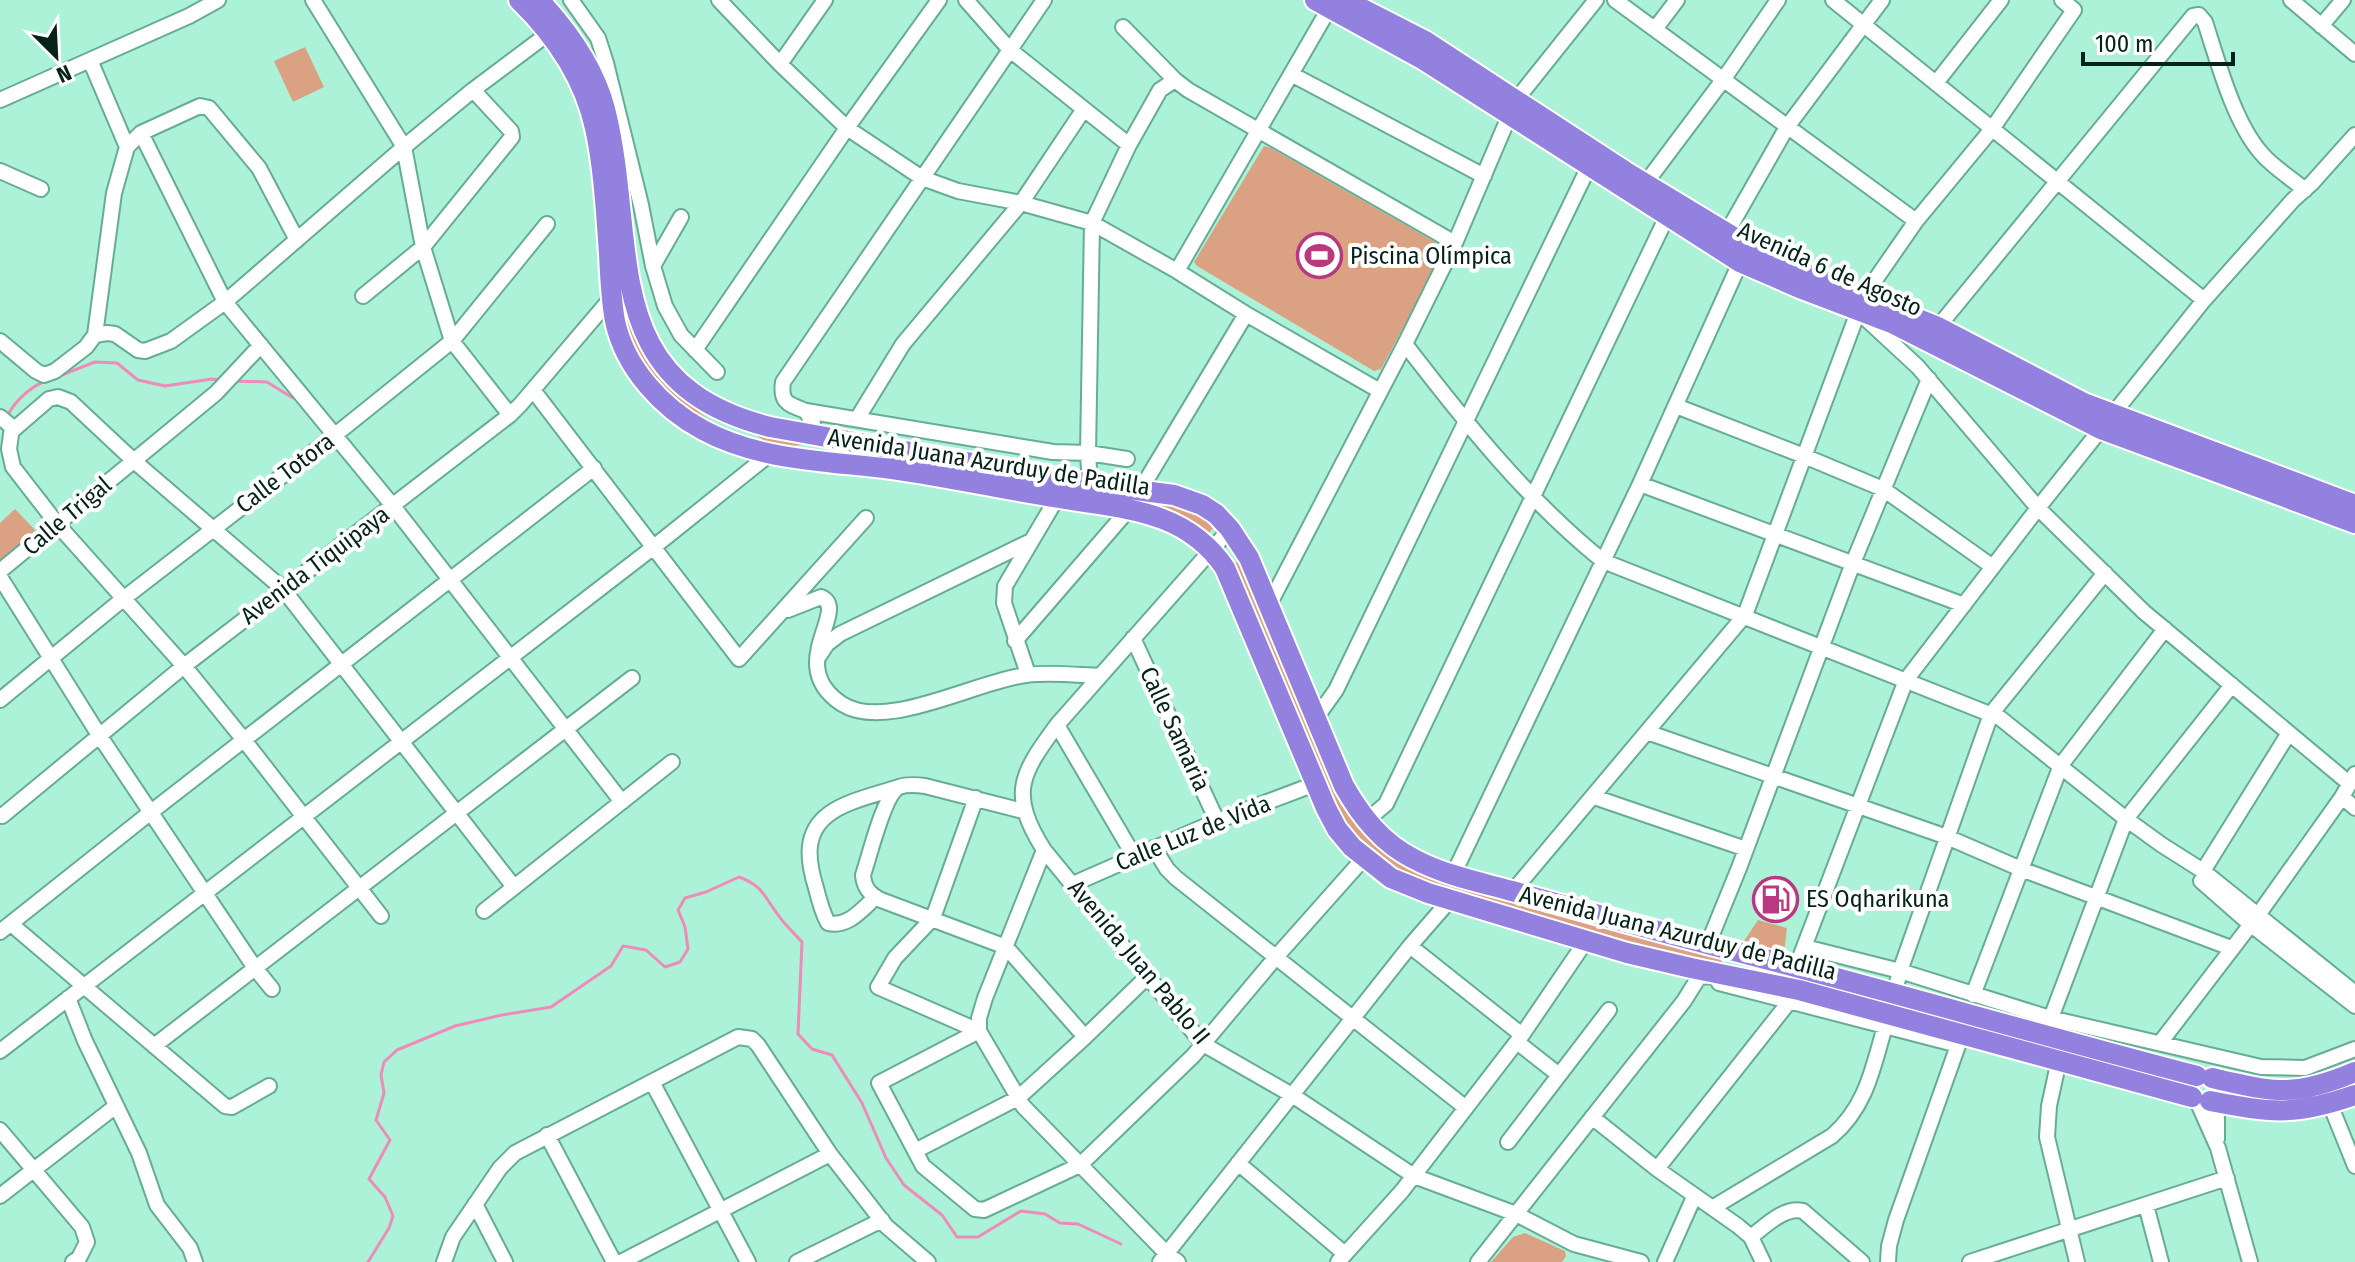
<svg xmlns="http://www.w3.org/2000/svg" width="2355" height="1262" viewBox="0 0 2355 1262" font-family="'Fira Sans Condensed',sans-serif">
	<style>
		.green { fill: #daa282 }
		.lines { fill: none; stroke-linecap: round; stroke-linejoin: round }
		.stream { stroke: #ed8cba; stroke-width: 3 }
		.minor-casing { stroke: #67ac95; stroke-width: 18 }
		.highway-casing { stroke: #fff; stroke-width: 24 }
		.minor { stroke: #fff; stroke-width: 14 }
		.highway { stroke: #9381e0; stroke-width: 20 }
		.labels { text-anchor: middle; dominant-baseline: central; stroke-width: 8; stroke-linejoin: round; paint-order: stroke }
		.poi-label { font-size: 24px; fill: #05231b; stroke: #fff; text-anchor: start }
		.street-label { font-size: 24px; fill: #05231b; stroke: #fff }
	</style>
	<rect width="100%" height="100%" fill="#acf2d9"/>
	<path class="green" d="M305,47L324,87L293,102L274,61Z
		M1264,146L1271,148L1442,246L1444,251L1381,369L1374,371L1197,266L1194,262Z
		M616,210L623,276L685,397C695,410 711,423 726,429C737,434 748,434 755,443L692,417L640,365L621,318Z
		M715,417L816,444H805L782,448L772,446L753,433Z
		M1150,500L1179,504L1213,522L1214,527L1210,532H1203L1149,505Z
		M15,509L35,530L0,562V523Z
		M1230,561L1241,563L1286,667L1389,851L1726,956L1723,965L1635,946L1432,885L1383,863L1343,825Z
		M1758,920L1787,928L1784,953L1742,944Z
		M1800,976L2179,1079L2178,1086L1799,980Z
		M1525,1233L1565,1251L1566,1256L1562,1262H1491L1513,1237Z"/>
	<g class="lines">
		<path class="stream" d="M59,376L95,362L117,363L138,380L165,386L212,379L222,380
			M233,381L267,382L293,398
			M9,413C16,400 31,387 45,381
			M368,1262L389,1228L393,1216L385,1197L369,1179L390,1140L376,1120L384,1093L381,1075L384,1062L397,1050L455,1026L502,1015L551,1007L611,966L623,946L646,950L665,967L680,962L688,949L685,927L678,910L685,898L706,892L739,877C761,885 763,894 776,912C783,923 793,932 802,942L798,1034L812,1049L832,1055L862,1103L886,1158L904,1185L942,1215L957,1237H978L1021,1211L1045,1214L1060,1223L1078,1224L1121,1244"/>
		<defs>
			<path id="minor" d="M313,0L404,147L423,247L452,341L510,415
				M571,0L598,38L606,63L641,205L653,266L665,306L681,335L717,372
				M719,0L780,64L847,128L922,178L958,191L1021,203L1092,223L1177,271L1246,314L1380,391
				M966,0L1010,50L1129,145
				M1615,0L1916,221
				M1833,0L2204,300
				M2291,0L2355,54
				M2321,26L2343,0
				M1123,27L1175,80L1188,90L1455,243
				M1655,29L1677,0
				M90,60L127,147
				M780,64L825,0
				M1291,74L1484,176
				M1936,83L2001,0
				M0,100L189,16L218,0
				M141,133L225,302L393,506L622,802
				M0,171L41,189
				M1645,184L1723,80L1778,0
				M1726,234L1787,127L1882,0
				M653,266L681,217
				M1177,271L1330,7
				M363,296L423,247L512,137L511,131L473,90
				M1864,317L1918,367L2038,508L2144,612L2350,784
				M1938,327L2193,16L2199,15L2205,22C2218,62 2234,123 2262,154C2273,167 2291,178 2305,190
				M95,335L107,333L115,334L138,350L145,351L171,341L225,302L404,147L473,90L549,33
				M0,341L36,371L44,375L55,371L86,347L95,335L114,193L127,147L141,133L200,106L209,108L259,168L297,240
				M1405,344C1465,422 1526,499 1603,561L2000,718L2126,819L2162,845L2203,871L2355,993
				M695,350L847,128L939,0
				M533,390L739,659L866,518
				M1676,406L1804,456L1883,489L1993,567
				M806,411L1053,452L1088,453L1127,459
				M0,417L12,427L9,449L13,467L58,525L184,666L244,740L381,916
				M857,419L903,344L1021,203L1084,109
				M12,431L49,399L58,397L71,402L134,461L283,589L514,887
				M812,435L813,424L806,411C788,404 780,403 783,382L1044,0
				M1090,484L1088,453L1092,223L1129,145L1160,90L1175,80
				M1640,484L1964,605
				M1230,529L1057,725C1020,775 1009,794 1044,850L1203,1044L1292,1095L1414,1176L1516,1214L1574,1244L1641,1262
				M0,571L216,393L261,345
				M0,577L99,735L255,968L272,989
				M1269,605L1405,344L1455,243L1516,100L1596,0
				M788,610L821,597C851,610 783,665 842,704C886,732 976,681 1026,675C1050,672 1076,675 1100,676
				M1133,638L1217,821
				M1015,641L1129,509L1246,314
				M819,656L827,644L840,634L1031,541
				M1028,674L1004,603L1005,586L1057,498
				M0,700L123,599L335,435L452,341L547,224
				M1316,718L1336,690L1592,160
				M1057,725L1134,856
				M1647,732L1947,837L2021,869L2231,948
				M1594,797L1746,849
				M2342,797L2355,808
				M976,798L933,918L895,958L878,987L979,1031
				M1023,811L925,786C917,785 907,784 899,787C884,794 869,858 863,875C864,888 870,895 881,900L1006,947L1085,1037
				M2,816L184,666L510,415L520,405L612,297
				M1366,821L1386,804L1670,210
				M1154,848L1167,869L1176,878L1466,1108
				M1044,850L985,998L979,1018V1031L1023,1106L1167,1254L1178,1262
				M2203,871L2289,733
				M1453,875L1640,484L1743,256
				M2201,881L2250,924L2355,1006
				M1073,884L1217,821L1315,784
				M1513,891L1745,615L1864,296L1916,221L1992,129L2074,10L2062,0
				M876,897C862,909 848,928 828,923C822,912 819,900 816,888C808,862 803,833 829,814C846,801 878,794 899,787
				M484,911L672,762
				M11,924L225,1106L232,1107L269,1086
				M0,932L151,812L594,468
				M1708,944L1739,868L1853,563L1929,379
				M1410,946L1522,1035
				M1805,947L1900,971L2050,1018L2261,1067L2305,1068L2355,1049
				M1796,968L1906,680L2038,508L2204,300L2293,200L2312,183L2355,135
				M1719,983L1958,1045
				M1894,995L1900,971L1991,714L2105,573
				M1973,995L2061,765L2165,629
				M68,998L85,1041L139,1153L157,1205L190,1248L195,1262
				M2048,1026L2126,819L2232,685
				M979,1031L879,1083L923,1166L975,1209L984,1210L1080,1165L1193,1056L1276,957L1364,858
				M1517,1042L1559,1075
				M2160,1043L2258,915L2342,797L2355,774
				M154,1046L632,678
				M0,1051L655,546L770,454
				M2059,1060L2049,1106L2047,1137L2077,1262
				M652,1082L748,1262
				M2217,1092V1139
				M2197,1101L2218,1148L2250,1262
				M2330,1104L2355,1166
				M1592,1117L1657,1169L1738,1226L1751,1237L1763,1262
				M0,1130L82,1227L87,1242L79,1258L73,1262
				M547,1135L614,1262
				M1508,1142L1609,1010
				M915,1151L1018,1098L1085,1037L1147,977
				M1238,1163L1345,1254
				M1657,1169L1793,997
				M0,1196L116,1106
				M475,1204L505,1262
				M2146,1205L2161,1262
				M1712,1208L1832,1136C1866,1107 1873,1068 1885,1026
				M1751,1237C1765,1226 1785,1206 1803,1211L1862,1262
				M444,1262L453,1237L500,1168L515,1153L738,1037L752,1039L758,1045L830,1154L886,1226L928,1262
				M621,1262L830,1154
				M797,1262L882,1220
				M1160,1262L1410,946L1450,900
				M1338,1262L1402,1191L1522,1035L1586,941
				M1478,1262L1684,1001L1699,977L1715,976
				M1665,1262L1694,1197
				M1888,1262L1889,1246L1896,1220L1961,1037
				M1970,1262L2227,1178"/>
			<path id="highway" d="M519,0C556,36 584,77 595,128C604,169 606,213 609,254C610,276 611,299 615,321C625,368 662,408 703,430C760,461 829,461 892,469C948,477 1003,489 1059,498C1123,509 1185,509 1225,568L1326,808L1337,829L1352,847L1391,878L1428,893L1627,953L1691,968L1799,990L2192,1097
				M539,0C568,31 594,67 605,109C639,243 594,383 770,427L1090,484L1174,495L1202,505L1216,514L1230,529L1249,558L1344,786C1361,816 1382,843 1414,859C1444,875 1479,882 1512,891C1578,909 1644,928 1711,945C1873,986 2035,1034 2197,1076
				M1315,0L1424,60L1740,262L1802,289L1894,324L2101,429L2355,523
				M1345,0L1425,41L1626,172L1770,259L1938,327L2084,403L2355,505
				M2212,1078C2274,1092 2294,1098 2355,1072
				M2210,1101C2272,1113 2295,1116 2355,1095"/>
		</defs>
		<use href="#minor" class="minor-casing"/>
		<use href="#highway" class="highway-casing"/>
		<use href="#minor" class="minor"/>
		<use href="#highway" class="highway"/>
	</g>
	<defs>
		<symbol id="stadium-ring" viewBox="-11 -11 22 22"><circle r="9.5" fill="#fff" stroke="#ba3880" stroke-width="1.5"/><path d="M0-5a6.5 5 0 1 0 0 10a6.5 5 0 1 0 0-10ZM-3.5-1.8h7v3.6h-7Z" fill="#ba3880"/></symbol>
		<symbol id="fuel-ring" viewBox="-11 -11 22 22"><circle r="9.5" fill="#fff" stroke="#ba3880" stroke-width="1.5"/><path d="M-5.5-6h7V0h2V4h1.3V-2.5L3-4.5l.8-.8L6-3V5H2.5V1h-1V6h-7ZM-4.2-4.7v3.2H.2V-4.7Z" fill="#ba3880"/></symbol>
	</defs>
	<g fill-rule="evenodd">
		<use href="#stadium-ring" x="1294" y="230" width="51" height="51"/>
		<use href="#fuel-ring" x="1750" y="874" width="51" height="51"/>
	</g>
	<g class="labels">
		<g class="poi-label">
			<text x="1350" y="256">Piscina Olímpica</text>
			<text x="1806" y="899">ES Oqharikuna</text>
		</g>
		<g class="street-label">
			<text transform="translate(1830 269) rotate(24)">Avenida 6 de Agosto</text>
			<text transform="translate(989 462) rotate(9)">Avenida Juana Azurduy de Padilla</text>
			<text transform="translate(285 473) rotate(-37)">Calle Totora</text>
			<text transform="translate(67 516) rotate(-40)">Calle Trigal</text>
			<text transform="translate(315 565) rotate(-37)">Avenida Tiquipaya</text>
			<text transform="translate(1175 729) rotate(65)">Calle Samaria</text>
			<text transform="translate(1193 833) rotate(-22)">Calle Luz de Vida</text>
			<text transform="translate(1678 933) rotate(14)">Avenida Juana Azurduy de Padilla</text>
			<text transform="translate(1139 962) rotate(50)">Avenida Juan Pablo II</text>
		</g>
	</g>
	<g transform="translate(56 56) rotate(156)" stroke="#ffffff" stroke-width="6" paint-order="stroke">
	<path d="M0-6L14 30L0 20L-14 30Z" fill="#05231b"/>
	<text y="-12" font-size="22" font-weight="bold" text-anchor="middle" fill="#05231b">N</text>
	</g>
	<path d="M2083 52v12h150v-12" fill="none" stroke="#05231b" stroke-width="4"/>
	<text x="2095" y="52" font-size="24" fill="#05231b" stroke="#ffffff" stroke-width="6" paint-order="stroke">100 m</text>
</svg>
